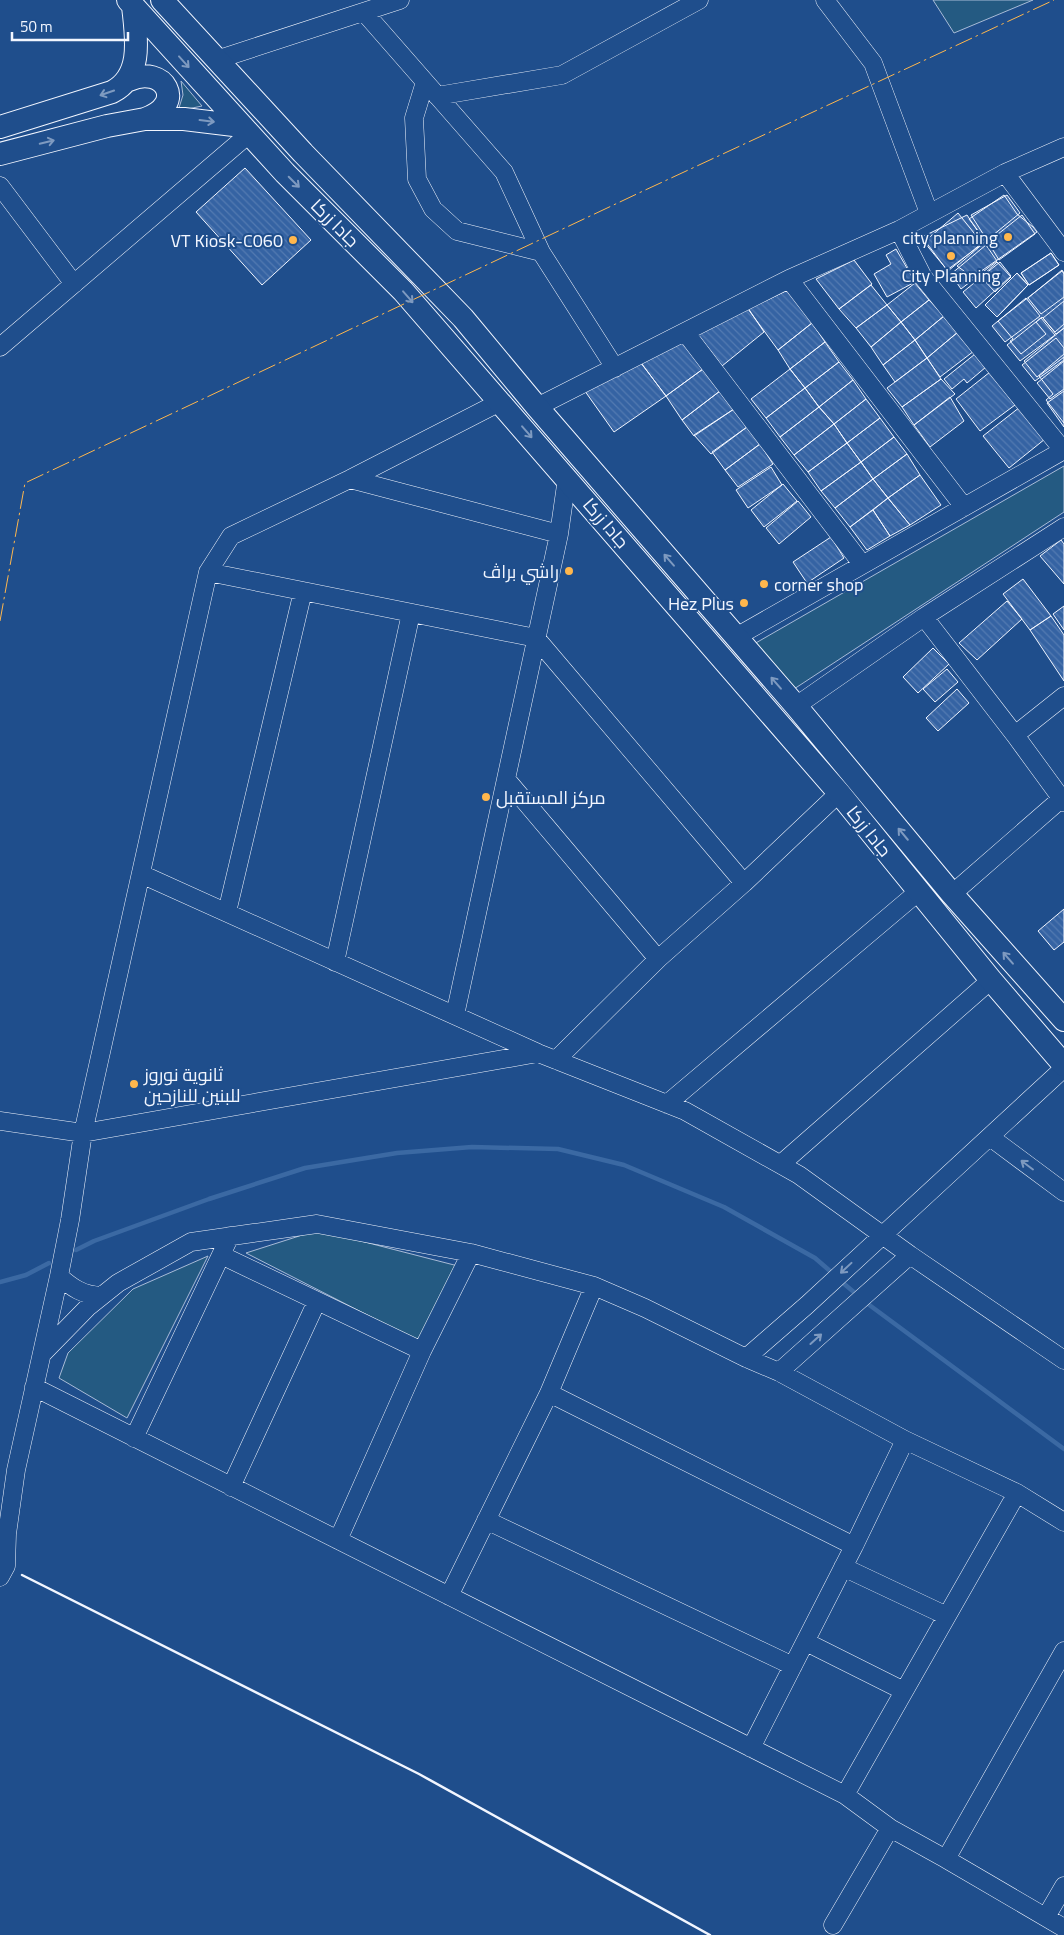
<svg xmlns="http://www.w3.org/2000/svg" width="1064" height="1935" viewBox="0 0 1064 1935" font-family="Georgia,Cairo,serif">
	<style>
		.green { fill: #245a82; stroke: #a8bbd7 }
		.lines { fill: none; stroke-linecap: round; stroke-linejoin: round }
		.stream { stroke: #3b69a3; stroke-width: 4.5 }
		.building { fill: url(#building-back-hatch); stroke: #f2f6ff }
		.minor-casing { stroke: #f2f6ff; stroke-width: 19 }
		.major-casing { stroke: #f2f6ff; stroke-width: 24 }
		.minor { stroke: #1f4e8c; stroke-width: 18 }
		.major { stroke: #1f4e8c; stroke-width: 22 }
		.wall { stroke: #f2f6ff; stroke-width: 2.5 }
		.power { stroke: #ffb74d; stroke-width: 1; stroke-dasharray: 18 4 2.5 4; stroke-linecap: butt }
		.oneway { stroke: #7e9ac0 }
		.poi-dot { fill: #ffb74d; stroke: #1f4e8c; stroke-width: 2 }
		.labels { text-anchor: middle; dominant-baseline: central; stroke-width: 4; stroke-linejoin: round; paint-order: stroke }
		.street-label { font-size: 18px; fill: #f2f6ff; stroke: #1f4e8c }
		.poi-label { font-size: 18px; fill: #f2f6ff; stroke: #1f4e8c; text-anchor: end }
	</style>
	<defs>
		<pattern id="building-back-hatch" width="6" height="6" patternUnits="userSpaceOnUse" patternTransform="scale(1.25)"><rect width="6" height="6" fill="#3563a3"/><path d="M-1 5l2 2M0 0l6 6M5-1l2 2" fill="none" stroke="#537ab1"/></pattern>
	</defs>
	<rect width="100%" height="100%" fill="#1f4e8c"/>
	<path class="green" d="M933,0H1033L954,33Z
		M181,81L202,106L178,111L183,95Z
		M1064,466V512L794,689L754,644Z
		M318,1230L458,1266L418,1341L246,1253Z
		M208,1256L127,1418L59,1378L68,1353L133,1289Z"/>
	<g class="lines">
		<path class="stream" d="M76,1250L94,1241L209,1199L305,1168L397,1153L472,1147L558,1149L624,1165L724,1207L815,1258L830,1271
			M0,1282L26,1275L49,1263
			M843,1283L855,1293
			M868,1304L1064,1449"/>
	</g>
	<path class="building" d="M245,168L311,240L262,285L196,212Z
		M1004,195L1017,214L1033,227L1037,232L970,279L964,271L957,266L986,241L969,219Z
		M1007,195L1020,213L987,240L971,215Z
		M958,213L982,243L948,271L924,242Z
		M967,215L985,242L947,270L922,237Z
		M1022,215L1035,234L999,260L988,242Z
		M986,245L997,261L961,289L951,274Z
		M896,249L915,282L887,297L874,274L891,264L886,255Z
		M1051,253L1059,265L1029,285L1021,273Z
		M1051,253L1059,265L1029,285L1021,273Z
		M854,260L872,284L839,309L816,279Z
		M997,262L1011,277L995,292L981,277Z
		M1000,262L1011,276L976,308L963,292Z
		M1062,270L1064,273V297L1041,314L1028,298Z
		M1062,271L1064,274V324L1055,332L1042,317L1036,322L1046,334L1021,354L1010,341L1013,339L998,321Z
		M1017,273L1028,285L997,317L985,305Z
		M1017,273L1028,285L997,317L985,305Z
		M915,283L929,300L901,322L887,305Z
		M871,285L887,305L856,328L839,309Z
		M788,290L812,323L778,350L748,309Z
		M1026,298L1040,316L1005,342L992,326Z
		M929,300L944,316L915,340L901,322Z
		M1064,301V328L1056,334L1043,318Z
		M746,305L764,332L722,366L695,331Z
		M887,305L901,322L871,347L856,328Z
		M944,316L958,332L927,358L915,340Z
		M1041,318L1055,335L1020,361L1007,345Z
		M901,322L915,340L883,365L871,347Z
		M812,323L825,342L790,369L778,350Z
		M1064,328V354L1037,377L1024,361Z
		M958,332L974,351L940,377L927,358Z
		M1056,338L1064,348V360L1035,381L1022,365Z
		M681,339L703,369L666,396L638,359Z
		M915,340L927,358L895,382L883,365Z
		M825,342L839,362L805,388L790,369Z
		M975,354L986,367L967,383L964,379L952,389L944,379Z
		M1064,357V423L1046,400L1053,394L1039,376Z
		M927,358L941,379L902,407L887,388Z
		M638,359L666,396L614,432L582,387Z
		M1064,361V389L1050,399L1037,383Z
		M839,362L853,380L819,407L805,388Z
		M703,369L720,391L682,420L666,396Z
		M790,369L805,388L766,418L751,399Z
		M990,372L1015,405L980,431L956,399Z
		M941,379L955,394L914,425L902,407Z
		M853,380L866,399L834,424L819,407Z
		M805,388L819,407L780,437L766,418Z
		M720,391L734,409L694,436L682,420Z
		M1064,391V427L1047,403Z
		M950,397L964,421L930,447L914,425Z
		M866,399L880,418L847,443L834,424Z
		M819,407L834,424L794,455L780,437Z
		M1020,407L1045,439L1009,468L983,436Z
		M734,409L747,427L711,454L694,435Z
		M880,418L894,437L861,462L847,443Z
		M834,424L847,443L808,472L794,455Z
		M747,427L760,444L725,470L712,452Z
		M894,437L907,454L873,479L861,462Z
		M847,443L861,462L821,491L808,472Z
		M760,444L773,464L738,487L725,470Z
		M907,454L920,475L888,498L873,479Z
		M861,462L873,479L835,508L821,491Z
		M771,467L782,485L748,508L736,490Z
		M920,475L941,505L910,525L888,498Z
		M873,479L888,498L850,527L835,508Z
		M783,484L797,501L764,527L751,510Z
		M888,498L910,525L890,536L873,510Z
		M798,501L811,517L779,544L766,528Z
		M873,510L890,536L867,550L850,527Z
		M831,537L844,558L807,583L793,562Z
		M1061,540L1064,544V584L1040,556Z
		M1023,579L1051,616L1030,630L1003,594Z
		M1007,601L1022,619L977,660L959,643Z
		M1064,606V630L1053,614Z
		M1051,616L1064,635V681L1030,630Z
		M933,648L949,664L918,693L903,677Z
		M947,669L958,682L935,702L923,689Z
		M957,689L969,703L938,731L926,718Z
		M1064,909V942L1054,950L1038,931Z"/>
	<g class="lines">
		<defs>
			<path id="minor" d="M825,0L873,63L929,213
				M364,12L504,172L541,252L615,368
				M216,60L400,0
				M425,82L414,118L417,179L433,209L457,231L541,252
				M437,96L562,75L699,0
				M1005,173L1064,252
				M0,186L74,284
				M899,230L923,277L1063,450
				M789,279L964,507
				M685,332L862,564
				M0,347L249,134
				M537,407L789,279L899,230L1005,173L1064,147
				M350,479L559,534
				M208,572L536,638L744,883
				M924,617L1015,735L1064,802
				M736,637L1064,450
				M796,706L924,617L1064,527
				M1015,735L1064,696
				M506,779L658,959
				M141,874L538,1053L685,1111L799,1175L910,1255L1064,1360
				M952,894L1061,799
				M227,912L303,591
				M335,962L411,613
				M455,1015L559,534L567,478
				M556,1060L658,959L744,883L839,793
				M667,1104L918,892
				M0,1121L83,1133L538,1053
				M990,1137L1064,1192
				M781,1164L991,980
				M221,1255L422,1351
				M59,1276C72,1288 83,1295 101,1296
				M42,1354L88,1307L118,1283L191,1242L317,1224L471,1253L594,1286L645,1308L746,1358L779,1372L905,1440L1017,1493L1064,1522
				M746,1358L807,1305L1064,1068
				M779,1372L910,1255
				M34,1387L845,1795L890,1828L946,1859L1064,1928
				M549,1393L854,1546
				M134,1438L230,1236
				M231,1487L317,1301
				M486,1520L793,1666
				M338,1540L422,1351L471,1253
				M843,1567L947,1616
				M0,1577L6,1566L7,1534L16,1470L59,1276L70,1220L83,1133L208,572L231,536L350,479L500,402
				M449,1596L549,1393L594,1286
				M806,1642L904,1691
				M751,1748L854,1546L905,1440
				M845,1795L1017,1493
				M946,1859L1064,1651
				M1046,1917L1064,1886
				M833,1925L890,1828"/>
			<path id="major" d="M128,0L285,173L403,291L839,793L991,980L1064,1065
				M162,0L303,153L463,318L537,407L796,706L952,894L1064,1020
				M129,80C164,64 188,104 145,119
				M0,127L112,92C144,76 136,35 133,6
				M0,154L107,126L145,119H184L242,126"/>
		</defs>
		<use href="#minor" class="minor-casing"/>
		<use href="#major" class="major-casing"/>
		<use href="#minor" class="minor"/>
		<use href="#major" class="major"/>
		<path class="wall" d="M22,1575L419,1774L710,1935"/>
		<path class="power" d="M0,621L25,483L641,192L1054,0"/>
	</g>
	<defs><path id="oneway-shaft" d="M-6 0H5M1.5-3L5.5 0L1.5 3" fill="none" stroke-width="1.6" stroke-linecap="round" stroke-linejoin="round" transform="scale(1.25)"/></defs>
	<g class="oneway">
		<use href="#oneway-shaft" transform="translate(184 62) rotate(48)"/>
		<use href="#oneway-shaft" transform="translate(107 93) rotate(161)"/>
		<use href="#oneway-shaft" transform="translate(207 121) rotate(7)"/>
		<use href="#oneway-shaft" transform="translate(47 142) rotate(-14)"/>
		<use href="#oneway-shaft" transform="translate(294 182) rotate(45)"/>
		<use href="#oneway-shaft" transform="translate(408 297) rotate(49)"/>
		<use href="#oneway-shaft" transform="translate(527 432) rotate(49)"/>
		<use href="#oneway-shaft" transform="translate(669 560) rotate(-131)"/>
		<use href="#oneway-shaft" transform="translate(776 683) rotate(-131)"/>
		<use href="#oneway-shaft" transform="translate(903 834) rotate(-130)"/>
		<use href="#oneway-shaft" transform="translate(1008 958) rotate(-131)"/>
		<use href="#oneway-shaft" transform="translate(1027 1165) rotate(-143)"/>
		<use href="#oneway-shaft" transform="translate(846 1268) rotate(137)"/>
		<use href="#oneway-shaft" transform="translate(816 1339) rotate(-42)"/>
	</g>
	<g class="poi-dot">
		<circle cx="1008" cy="237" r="5"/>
		<circle cx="293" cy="240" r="5"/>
		<circle cx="951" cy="256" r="5"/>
		<circle cx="569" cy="571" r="5"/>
		<circle cx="764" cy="584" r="5"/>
		<circle cx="744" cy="603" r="5"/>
		<circle cx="486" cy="797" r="5"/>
		<circle cx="134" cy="1084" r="5"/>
	</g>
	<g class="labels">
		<g class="street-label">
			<text transform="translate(335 223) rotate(45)">جادا زرکا</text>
			<text transform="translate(606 523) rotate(49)">جادا زرکا</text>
			<text transform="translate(869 831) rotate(51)">جادا زرکا</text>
		</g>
		<g class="poi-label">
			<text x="998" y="237">city planning</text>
			<text x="283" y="240">VT Kiosk-C060</text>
			<text x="951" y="275" text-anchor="middle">City Planning</text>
			<text x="559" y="571">راشي براڤ</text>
			<text x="774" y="584" text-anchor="start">corner shop</text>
			<text x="734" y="603">Hez Plus</text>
			<text x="496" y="797" text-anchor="start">مركز المستقبل</text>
			<text x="144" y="1074" text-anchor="start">ثانوية نوروز<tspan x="144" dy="21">للبنين للنازحين</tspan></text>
		</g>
	</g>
	<path d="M12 32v8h116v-8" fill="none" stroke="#f2f6ff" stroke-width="2.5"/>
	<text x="20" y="32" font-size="15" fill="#f2f6ff" stroke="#1f4e8c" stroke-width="4" paint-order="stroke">50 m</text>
</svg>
